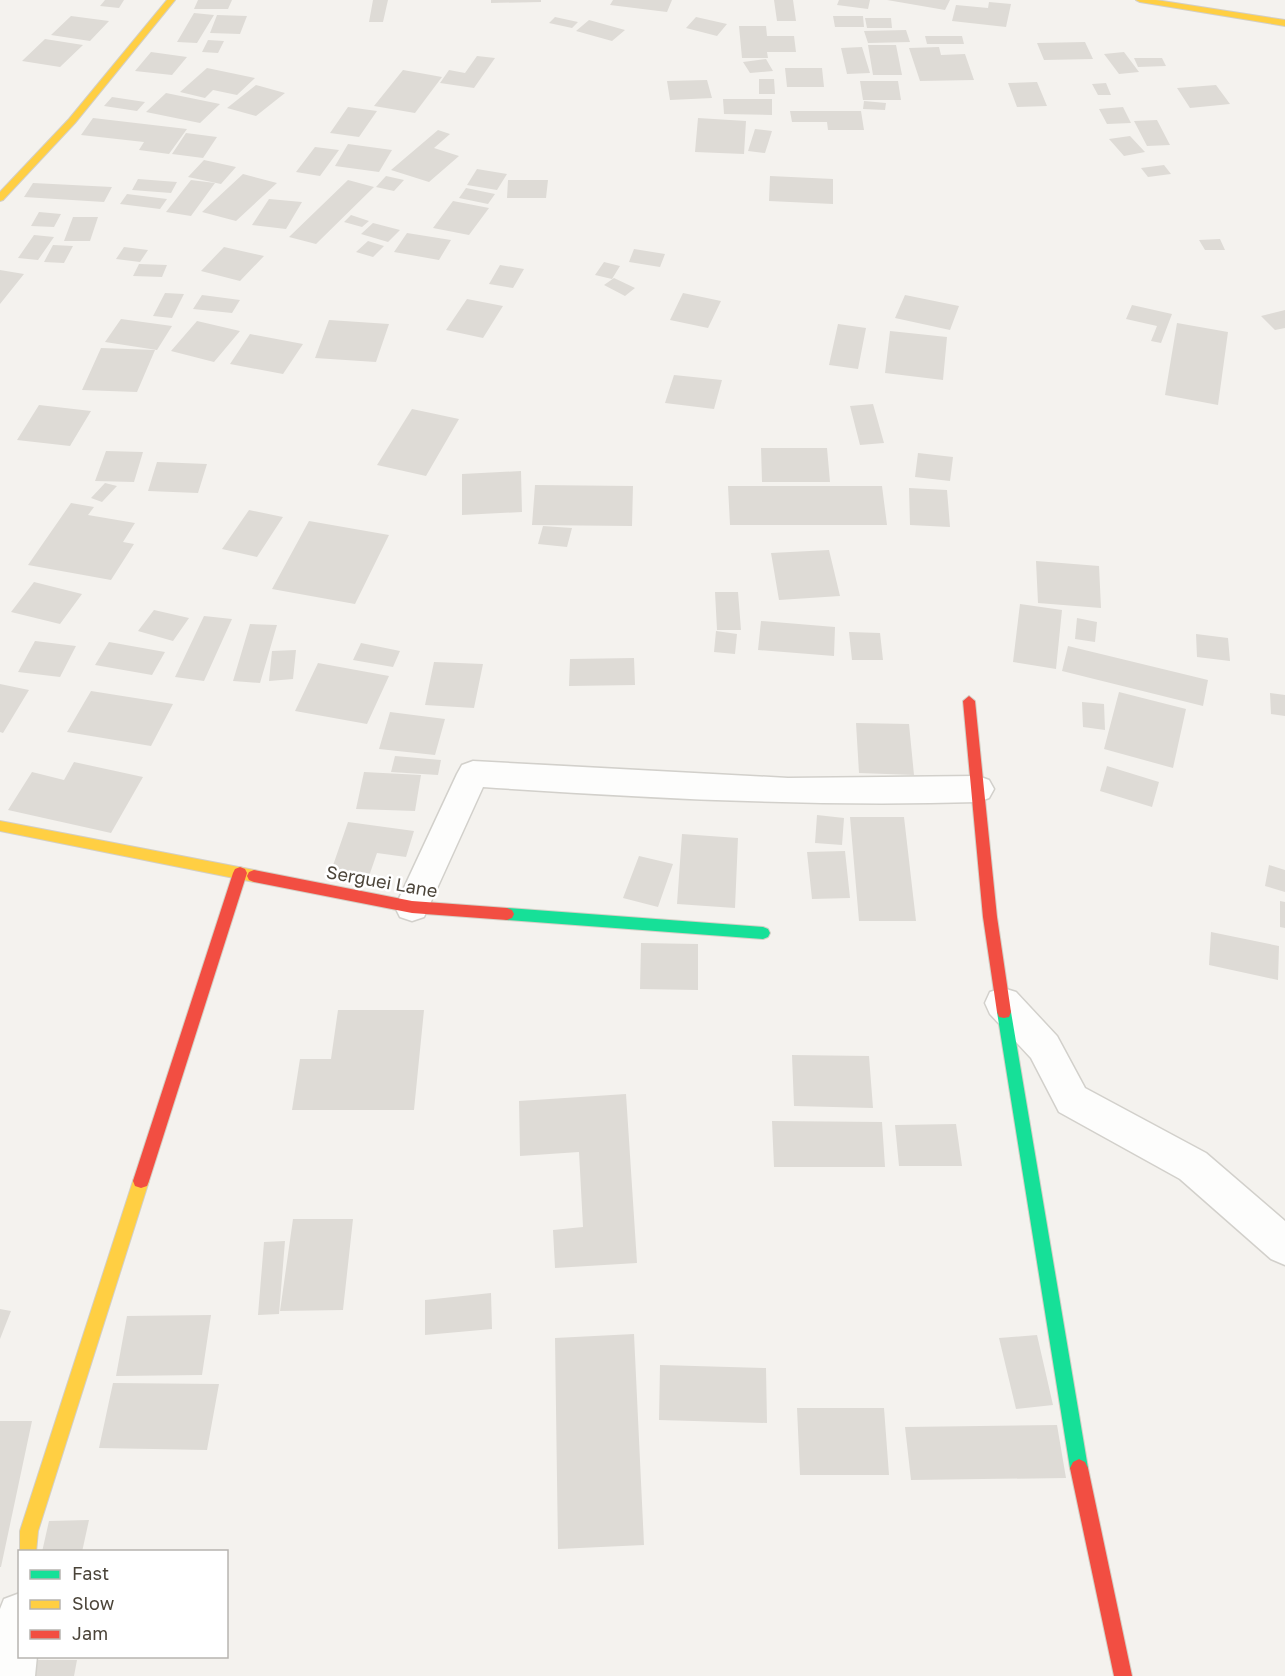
<svg xmlns="http://www.w3.org/2000/svg" width="1285" height="1676" viewBox="0 0 1285 1676" font-family="'Golos Text',sans-serif">
	<style>
		.building { fill: #dedbd6 }
		.lines { fill: none; stroke-linecap: round; stroke-linejoin: round }
		.street-casing { stroke: #d2d0cb; stroke-width: 3 }
		.fast-casing { stroke: #d3cfc5; stroke-width: 2 }
		.slow-casing { stroke: #d3cfc5; stroke-width: 2 }
		.jam-casing { stroke: #d3cfc5; stroke-width: 2 }
		.street { fill: #fdfdfc; fill-rule: evenodd }
		.fast { fill: #16e098; fill-rule: evenodd }
		.slow { fill: #ffcf43; fill-rule: evenodd }
		.jam { fill: #f24e42; fill-rule: evenodd }
		.labels { text-anchor: middle; dominant-baseline: central; stroke-width: 5; stroke-linejoin: round; paint-order: stroke }
		.street-label { font-size: 18px; fill: #4b4439; stroke: #fff }
	</style>
	<rect width="100%" height="100%" fill="#f4f2ee"/>
	<path class="building" d="M105,0H124L119,8L100,6Z
		M198,0H232L228,9H194Z
		M373,0H388L383,22H369Z
		M491,0H541V2L491,3Z
		M613,0H672L667,12L610,5Z
		M774,0H793L796,21H777Z
		M839,0H870L868,9L837,5Z
		M887,0H950L945,10Z
		M989,2L1011,4L1006,27L952,21L956,5L988,8Z
		M194,13L214,15L197,43L177,42Z
		M217,15L247,16L240,34L210,33Z
		M71,16L109,21L90,41L51,35Z
		M833,16H863L864,27H835Z
		M555,17L578,22L572,28L549,23Z
		M696,17L727,24L717,36L686,28Z
		M865,18H891L892,28H867Z
		M589,20L625,30L612,41L576,31Z
		M739,26H766L767,36H794L796,52H767L768,58H742Z
		M906,30L910,42L868,43L864,31Z
		M925,36H962L964,44H927Z
		M45,39L83,45L60,67L22,61Z
		M208,40L224,41L218,53L202,52Z
		M1085,42L1093,59L1044,60L1037,43Z
		M868,45H896L902,75H873Z
		M862,47L870,73L847,74L841,48Z
		M939,47L941,55L965,54L974,80L920,81L909,48Z
		M151,52L187,57L172,75L135,71Z
		M1124,52L1139,72L1119,74L1104,54Z
		M477,56L495,58L474,88L440,83L449,70L465,73Z
		M1134,58H1162L1166,66L1138,67Z
		M766,59L773,71L750,73L743,62Z
		M207,68L255,78L237,95L213,90L205,98L180,92Z
		M785,68H822L824,87H787Z
		M403,70L442,77L415,113L374,106Z
		M759,79H774L775,94H759Z
		M707,80L712,98L670,100L667,81Z
		M860,81H898L901,100H863Z
		M1037,82L1047,106L1017,107L1008,83Z
		M1106,83L1111,95H1098L1092,84Z
		M256,85L285,93L256,116L227,108Z
		M1216,85L1230,104L1190,108L1177,88Z
		M166,93L220,104L200,123L146,112Z
		M112,97L145,102L137,111L104,106Z
		M723,99H772V115L724,114Z
		M864,101L886,103L885,110L863,109Z
		M348,107L377,111L359,137L330,133Z
		M1123,107L1131,123L1107,124L1099,109Z
		M790,111H861L864,130H828L827,122H792Z
		M93,118L187,129L169,154L139,150L144,142L81,135Z
		M698,118L746,121L744,154L695,152Z
		M1157,120L1170,145L1147,146L1134,121Z
		M755,129L772,131L765,153L748,151Z
		M438,130L450,134L434,148L459,156L429,182L391,170Z
		M186,133L217,137L203,158L172,154Z
		M1130,136L1145,152L1124,156L1109,139Z
		M348,144L392,150L379,172L335,166Z
		M315,147L339,150L320,176L296,172Z
		M204,160L236,167L221,184L188,177Z
		M1164,165L1171,174L1148,177L1141,168Z
		M477,169L507,174L497,190L467,185Z
		M243,174L277,183L236,221L202,212Z
		M386,176L404,180L394,191L376,187Z
		M770,176L833,179V204L769,201Z
		M138,179L177,182L171,193L132,190Z
		M191,180L215,183L191,216L166,212Z
		M348,180L374,187L316,244L289,237Z
		M508,180H548L546,198H507Z
		M33,183L112,187L104,202L24,197Z
		M466,188L495,194L488,204L459,198Z
		M127,194L167,199L160,209L120,204Z
		M269,199L302,202L286,229L252,225Z
		M453,201L489,208L469,235L433,228Z
		M39,212L61,214L54,227L31,226Z
		M351,215L369,221L362,227L344,222Z
		M73,217H98L90,241H64Z
		M373,223L400,230L388,242L361,234Z
		M407,233L451,240L439,260L394,252Z
		M34,235L54,237L38,260L18,258Z
		M1220,239L1225,250H1205L1199,240Z
		M368,241L384,246L373,257L356,252Z
		M53,245L73,246L64,263L44,262Z
		M124,247L148,250L140,262L116,259Z
		M224,247L264,256L240,281L201,271Z
		M634,249L665,254L660,267L629,262Z
		M604,262L620,266L612,279L595,275Z
		M139,264L167,265L162,277L133,276Z
		M500,265L524,269L513,288L489,284Z
		M0,270L24,274L0,304Z
		M614,278L635,288L625,296L604,285Z
		M165,293L184,294L172,318L153,316Z
		M683,293L721,301L708,328L670,320Z
		M202,295L240,300L232,313L193,309Z
		M905,295L959,306L950,330L895,318Z
		M467,299L503,306L483,338L446,330Z
		M1132,305L1172,314L1161,343L1151,341L1157,326L1126,319Z
		M1285,310V328L1275,330L1261,316Z
		M121,319L172,326L157,350L105,342Z
		M329,320L389,324L376,362L315,358Z
		M197,321L240,331L214,362L171,351Z
		M1177,323L1228,332L1218,405L1165,395Z
		M838,324L866,328L858,369L829,365Z
		M890,331L947,337L943,380L885,373Z
		M250,334L303,344L283,374L230,364Z
		M101,348L155,350L137,392L82,390Z
		M674,375L722,380L714,409L665,403Z
		M873,404L884,443L860,445L850,406Z
		M39,405L91,411L70,446L17,440Z
		M412,409L459,419L426,476L377,465Z
		M761,448H827L830,482H762Z
		M106,451L143,452L134,482L95,481Z
		M918,453L953,457L950,481L915,477Z
		M157,462L207,464L198,493L148,491Z
		M521,471L522,512L462,515V474Z
		M105,483L117,486L102,502L91,498Z
		M535,485L633,486L632,526L532,525Z
		M728,486H882L887,525H730Z
		M909,488L947,490L950,527L910,525Z
		M71,503L94,507L88,515L135,523L123,542L134,544L111,580L28,565Z
		M249,510L283,517L257,557L222,549Z
		M309,521L389,535L355,604L272,589Z
		M543,526L572,528L567,547L538,544Z
		M829,550L840,596L779,600L771,553Z
		M1036,561L1099,566L1101,608L1038,603Z
		M34,582L82,594L60,624L11,612Z
		M715,592H738L741,630H717Z
		M1020,604L1062,610L1056,669L1013,662Z
		M154,610L189,618L173,641L138,631Z
		M204,616L232,619L204,681L175,677Z
		M1077,618L1097,622L1095,642L1075,639Z
		M761,621L835,627L834,656L758,650Z
		M250,624L277,625L260,683L233,681Z
		M716,631L737,634L735,654L714,652Z
		M849,632L880,633L883,660H852Z
		M1196,634L1228,638L1230,661L1197,657Z
		M35,641L76,646L60,677L18,672Z
		M109,642L165,652L152,675L95,665Z
		M361,643L400,651L393,667L353,660Z
		M1068,646L1208,680L1203,706L1062,671Z
		M296,650L293,679L269,681L272,651Z
		M634,658L635,685L569,686L570,659Z
		M434,662L483,664L474,708L425,705Z
		M318,663L389,676L367,724L295,711Z
		M0,684L29,690L3,733L0,732Z
		M91,691L173,704L151,746L67,732Z
		M1119,692L1186,709L1173,768L1104,749Z
		M1270,693L1285,695V716L1271,714Z
		M1082,702L1104,704L1105,730L1083,727Z
		M390,712L445,719L435,755L379,749Z
		M856,723L909,724L914,775L859,773Z
		M395,756L441,760L438,775L391,772Z
		M74,762L143,777L111,833L8,810L32,772L64,780Z
		M1107,766L1159,782L1152,807L1100,791Z
		M364,772L421,775L415,811L356,809Z
		M817,815L844,818L842,845L815,843Z
		M850,817H904L916,921H859Z
		M348,822L414,831L406,857L377,853L367,882L329,877Z
		M682,834L738,838L735,908L677,904Z
		M845,851L850,898L812,899L807,852Z
		M639,856L673,864L658,907L623,898Z
		M1269,865L1285,870V892L1265,886Z
		M1280,901L1285,902V928L1280,927Z
		M1211,932L1279,946L1278,980L1209,965Z
		M641,943L698,944V990L640,989Z
		M338,1010H424L414,1110H292L300,1059H331Z
		M792,1055L869,1056L873,1108L794,1106Z
		M626,1094L637,1263L555,1268L553,1230L583,1227L579,1152L520,1156L519,1101Z
		M772,1121L882,1122L885,1167H774Z
		M956,1124L962,1166H899L895,1125Z
		M293,1219H353L343,1310L280,1311Z
		M285,1241L279,1314L258,1315L264,1242Z
		M491,1293L492,1329L425,1335V1300Z
		M0,1309L11,1311L0,1339Z
		M211,1315L202,1375L116,1376L127,1316Z
		M634,1334L644,1545L558,1549L555,1338Z
		M1037,1335L1053,1405L1016,1409L999,1338Z
		M660,1365L766,1368L767,1423L659,1420Z
		M113,1383L219,1384L207,1450L99,1448Z
		M797,1408H884L889,1475H800Z
		M0,1421H32L1,1567H0Z
		M1057,1425L1066,1478L911,1480L905,1427Z
		M89,1520L82,1552H42L49,1521Z
		M24,1660H77L74,1676H21Z"/>
	<g class="lines">
		<defs>
			<path id="street" d="M473,761L788,778L978,776L989,780L994,789L989,798L978,802C813,807 648,798 483,787L424,917L412,921L400,917L395,907L457,774L462,765Z
				M1003,988L1016,992L1057,1036L1085,1088L1206,1153L1285,1221V1265L1271,1259L1180,1179L1059,1112L1031,1058L990,1014L985,1003L990,992Z
				M20,1593V1656H37L35,1676H0V1609L4,1599Z"/>
			<path id="fast" d="M507,908L763,927L768,929L770,933L768,937L763,939L507,920L502,918L500,914L502,910Z
				M1004,1006L1009,1007L1011,1012L1088,1468L1085,1474L1079,1477L1073,1474L1070,1468L997,1012L999,1007Z"/>
			<path id="slow" d="M167,0H175L75,123L3,200L0,201V192L69,119Z
				M1136,0H1156L1285,20V26L1140,2Z
				M0,821L254,870L259,872L261,876L259,880L254,882L0,831Z
				M141,1174L147,1176L149,1181L38,1531L36,1552H20V1556V1531L133,1181L135,1176Z"/>
			<path id="jam" d="M969,696L975,701L997,917L1011,1012L1009,1017L1004,1018L999,1017L997,1012L983,917L963,701Z
				M240,867L245,869L247,873L149,1181L147,1186L141,1188L135,1186L133,1181L233,873L235,869Z
				M254,870L412,901L507,908L512,910L514,914L512,918L507,920L412,913L254,882L249,880L247,876L249,872Z
				M1079,1459L1085,1462L1088,1468L1132,1676H1114L1070,1468L1073,1462Z"/>
		</defs>
		<use href="#street" class="street-casing"/>
		<use href="#fast" class="fast-casing"/>
		<use href="#slow" class="slow-casing"/>
		<use href="#jam" class="jam-casing"/>
		<use href="#street" class="street"/>
		<use href="#fast" class="fast"/>
		<use href="#slow" class="slow"/>
		<use href="#jam" class="jam"/>
	</g>
	<g class="labels">
		<g class="street-label">
			<text transform="translate(382 881) rotate(10)">Serguei Lane</text>
		</g>
	</g>
	<rect x="18" y="1550" width="210" height="108" fill="#ffffff" stroke="#b7b4b0" stroke-width="1.5"/>
	<rect x="30" y="1570" width="30" height="9" fill="#16e098" stroke="#b7b4b0" stroke-width="1.5"/>
	<text x="72" y="1580" font-size="18" fill="#4b4439">Fast</text>
	<rect x="30" y="1600" width="30" height="9" fill="#ffcf43" stroke="#b7b4b0" stroke-width="1.5"/>
	<text x="72" y="1610" font-size="18" fill="#4b4439">Slow</text>
	<rect x="30" y="1630" width="30" height="9" fill="#f24e42" stroke="#b7b4b0" stroke-width="1.5"/>
	<text x="72" y="1640" font-size="18" fill="#4b4439">Jam</text>
</svg>
